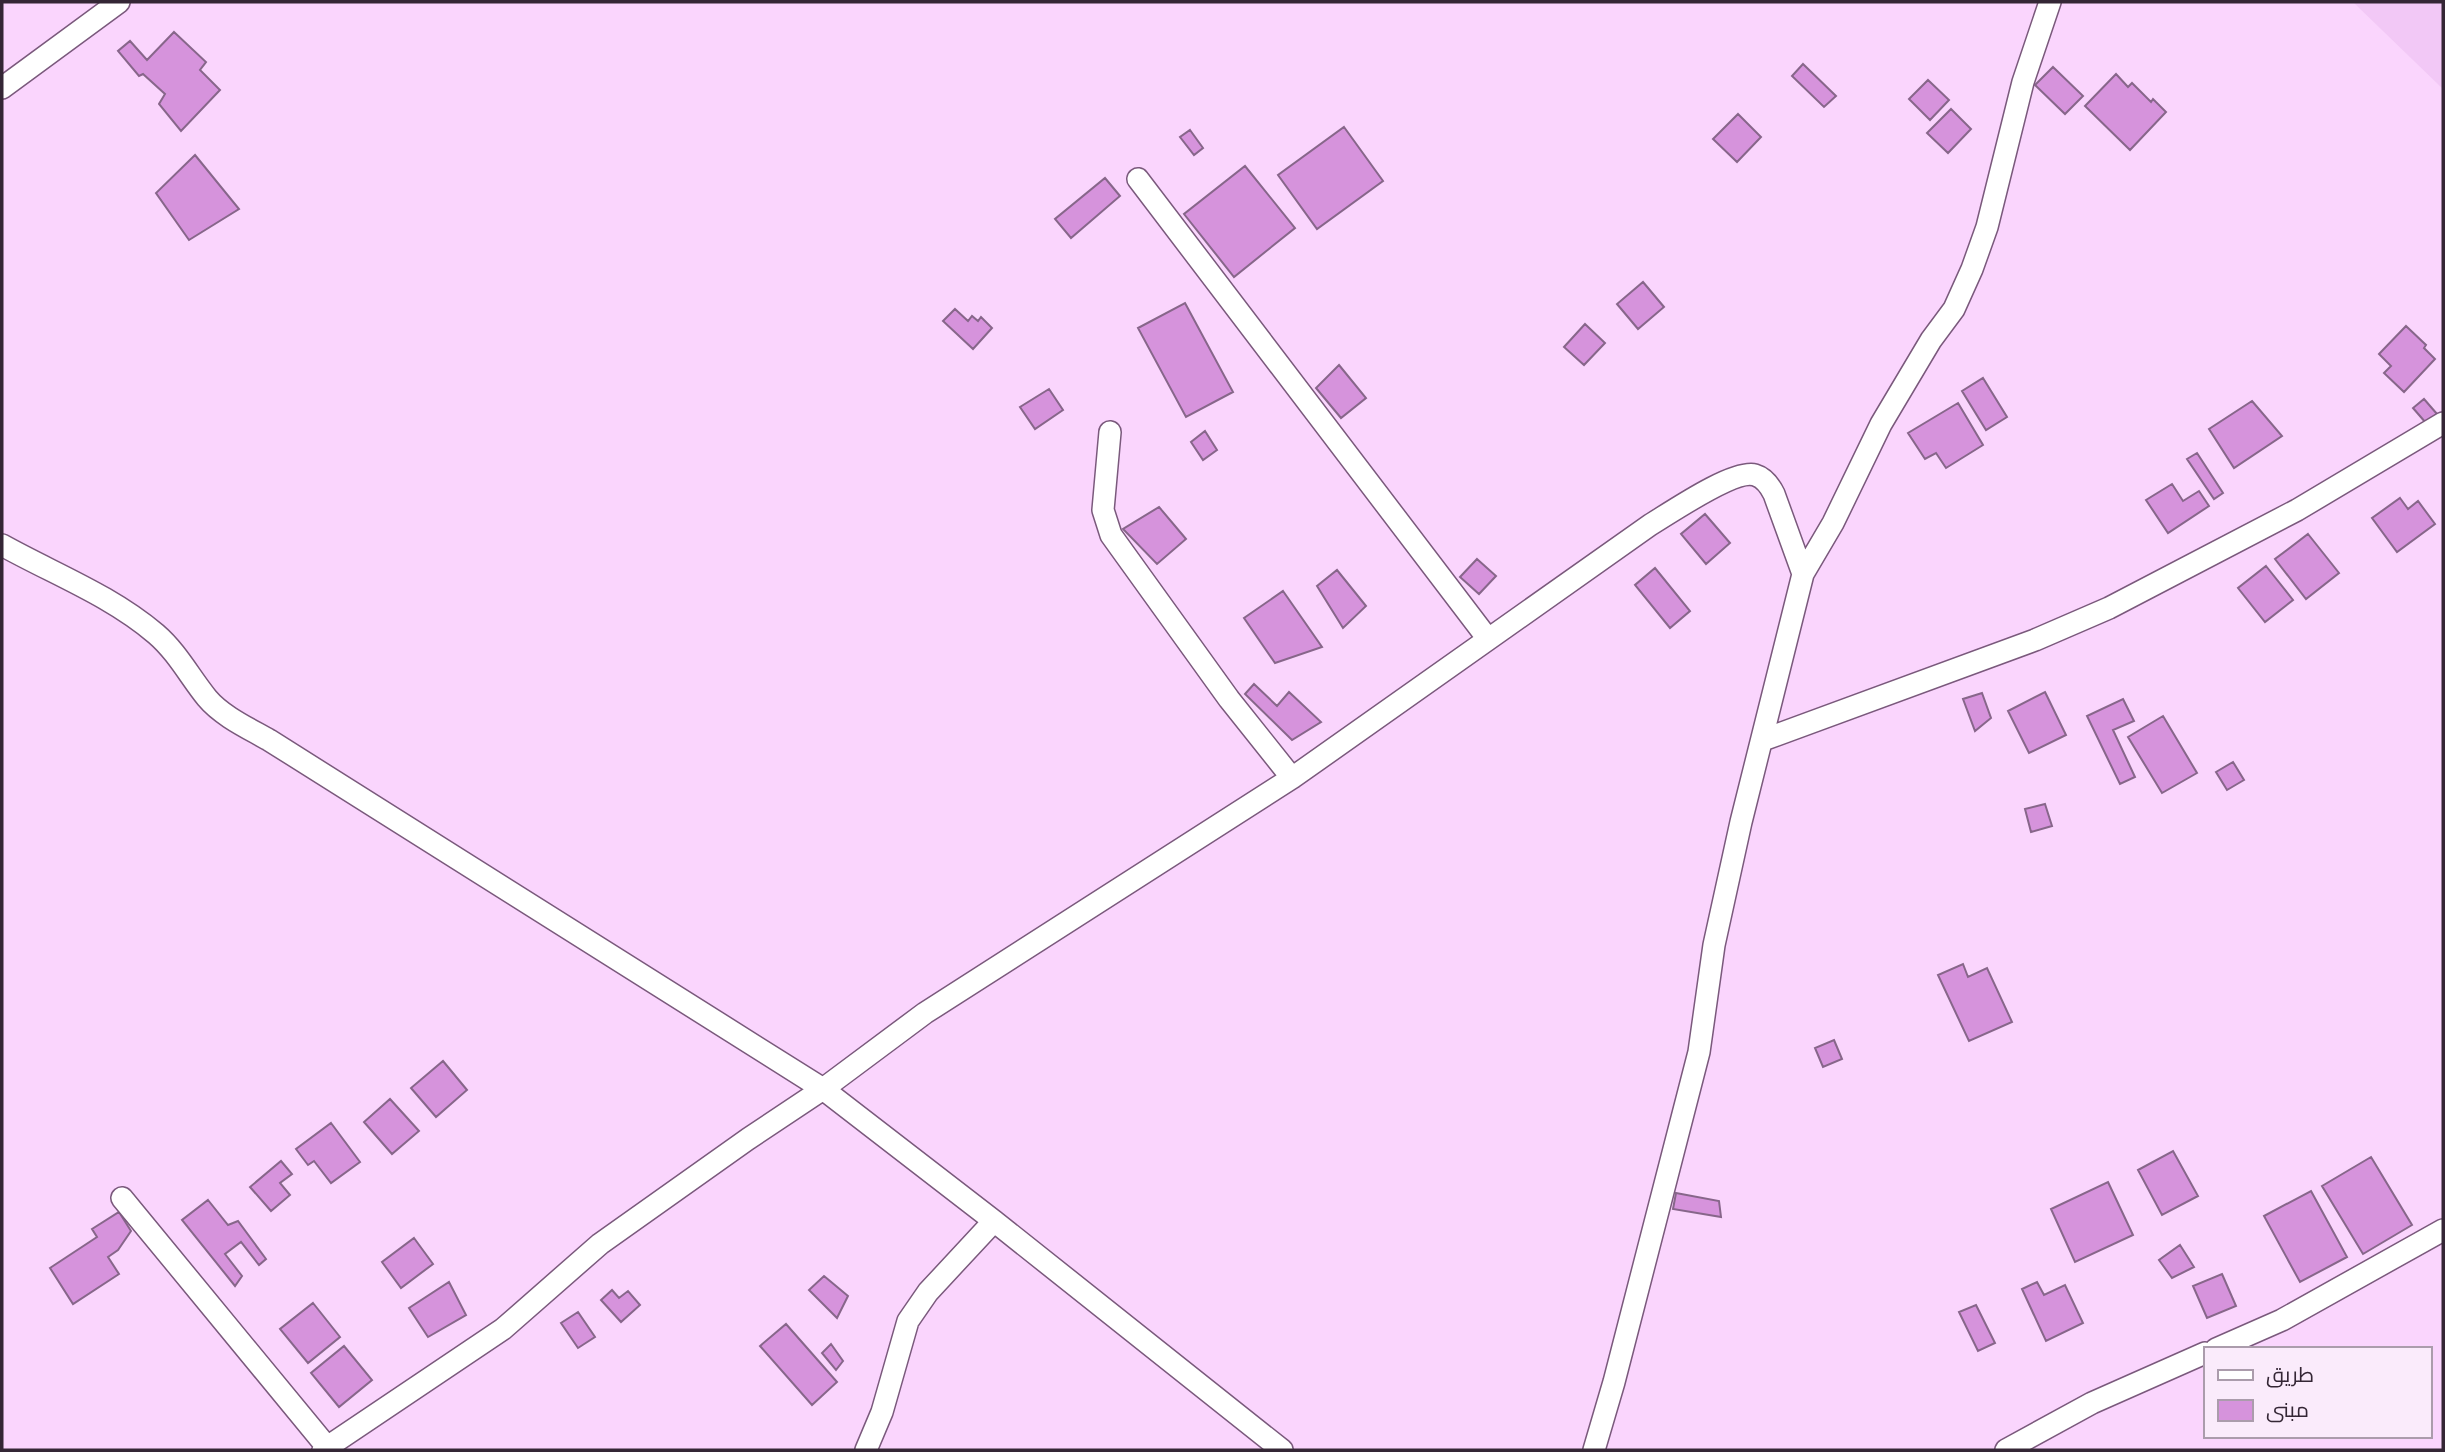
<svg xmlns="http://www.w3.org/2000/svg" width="2445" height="1452" viewBox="0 0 2445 1452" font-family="'Exo 2',Cairo,sans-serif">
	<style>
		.built { fill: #f2c8f6 }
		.building { fill: #d693dc; stroke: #87668a; stroke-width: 2 }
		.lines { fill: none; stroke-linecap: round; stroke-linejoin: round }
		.street-casing { stroke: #7a597c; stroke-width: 24 }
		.street { stroke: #fff; stroke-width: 21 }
	</style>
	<rect width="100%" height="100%" fill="#fad5fd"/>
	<path class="built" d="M2353,2H2443V89Z"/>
	<path class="building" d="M174,32L206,62L200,70L220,90L181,131L159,104L165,94L143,74L139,76L118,51L130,41L147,60Z
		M1803,64L1836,96L1824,107L1792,76Z
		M2053,67L2083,96L2065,114L2035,85Z
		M2116,74L2128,87L2132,83L2151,102L2153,99L2166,112L2130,150L2085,106Z
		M1928,80L1949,100L1930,120L1909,99Z
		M1951,109L1971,129L1948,153L1927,133Z
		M1738,114L1761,137L1737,162L1713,139Z
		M1344,127L1383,181L1317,229L1278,175Z
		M1190,130L1203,148L1194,155L1180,137Z
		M195,155L239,209L189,240L156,193Z
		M1245,166L1295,228L1234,277L1184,214Z
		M1105,178L1120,196L1071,238L1055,219Z
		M1643,282L1664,307L1638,329L1617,304Z
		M1185,303L1233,392L1186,417L1138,328Z
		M955,309L968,321L972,316L978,321L981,317L992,328L973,349L943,321Z
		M1585,324L1605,343L1584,365L1564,347Z
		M2406,326L2426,345L2424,348L2435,359L2404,392L2384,373L2391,366L2379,354Z
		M1339,365L1366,398L1341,418L1316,388Z
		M1983,378L2007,417L1986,430L1962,391Z
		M1049,389L1063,410L1035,429L1020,407Z
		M2424,399L2437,414L2426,423L2413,408Z
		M2252,401L2282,436L2234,468L2209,429Z
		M1958,403L1983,445L1946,468L1936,453L1925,459L1908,433Z
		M1205,431L1217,450L1203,460L1191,442Z
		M2197,453L2223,493L2214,499L2187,459Z
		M2172,484L2183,501L2199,491L2209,506L2168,533L2146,500Z
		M2400,498L2408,509L2418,501L2435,524L2397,552L2372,518Z
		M1159,507L1186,539L1157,564L1123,529Z
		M1705,514L1730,543L1706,564L1681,534Z
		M2308,534L2339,573L2306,599L2275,559Z
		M1477,559L1496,576L1479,594L1460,577Z
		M2266,566L2293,600L2265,622L2238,588Z
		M1655,568L1690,611L1670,628L1635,585Z
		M1337,570L1366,606L1343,628L1317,586Z
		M1283,591L1322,647L1275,663L1244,618Z
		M1254,684L1277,706L1289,692L1321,722L1292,740L1245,694Z
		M2045,692L2066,735L2029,753L2008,711Z
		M1982,693L1991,718L1975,731L1963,699Z
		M2123,699L2134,721L2113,730L2135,777L2120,784L2087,716Z
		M2163,716L2197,773L2162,793L2128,737Z
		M2233,762L2244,780L2227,790L2216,772Z
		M2045,804L2052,826L2031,832L2025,809Z
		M1963,964L1968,977L1987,968L2012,1022L1969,1041L1938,975Z
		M1834,1040L1842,1059L1823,1067L1815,1048Z
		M443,1061L467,1090L436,1117L411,1088Z
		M390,1099L419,1131L392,1154L364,1122Z
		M331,1123L360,1162L331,1183L314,1161L308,1165L296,1149Z
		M2173,1151L2198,1196L2162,1215L2138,1170Z
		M2371,1157L2412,1225L2363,1254L2322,1186Z
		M281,1161L292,1174L280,1183L290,1195L271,1211L250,1187Z
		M2108,1182L2133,1235L2075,1262L2051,1209Z
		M2311,1191L2347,1257L2300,1282L2264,1216Z
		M1676,1193L1719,1201L1721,1217L1673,1209Z
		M208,1200L228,1225L238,1221L266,1259L259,1265L241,1242L225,1254L242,1276L235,1286L182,1220Z
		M119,1212L131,1231L118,1250L108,1257L119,1274L73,1304L50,1268L97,1237L92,1229Z
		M414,1238L433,1264L401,1288L382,1262Z
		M2180,1245L2194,1267L2172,1278L2159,1260Z
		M2222,1274L2236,1306L2207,1318L2193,1286Z
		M824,1276L848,1296L837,1318L809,1290Z
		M449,1282L466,1315L428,1337L409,1308Z
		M2037,1282L2044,1295L2065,1285L2083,1323L2046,1341L2022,1289Z
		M612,1290L619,1298L628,1291L640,1305L621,1322L601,1300Z
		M313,1303L340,1337L308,1363L280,1329Z
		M1976,1305L1995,1343L1978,1351L1959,1312Z
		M578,1312L595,1337L578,1348L561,1323Z
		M786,1324L837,1382L812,1405L760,1346Z
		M831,1344L843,1361L836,1370L822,1353Z
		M344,1346L372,1380L339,1407L311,1373Z"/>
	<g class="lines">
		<defs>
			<path id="street" d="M2,88L119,2
				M1138,179L1488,639
				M1110,432L1103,510L1111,535L1229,699L1292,778
				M2,545C54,574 110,595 156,634C177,652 190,677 207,698C222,716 248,728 269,740L823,1089L994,1221L1282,1450
				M1763,740L2035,640L2109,608L2297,510L2443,423
				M122,1198L327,1447
				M2216,1349L2282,1320L2443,1230
				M323,1450L503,1329L600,1244L748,1139L823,1089L925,1013L1292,778L1650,525C1670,513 1734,469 1755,475C1765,478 1770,486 1774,494L1803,574
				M866,1450L882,1412L908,1321L928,1292L994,1221
				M1594,1450L1614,1382L1699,1052L1714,945L1741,822L1803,574L1833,523L1881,424L1931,340L1954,309L1972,269L1987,227L2023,82L2050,2
				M2006,1450L2092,1403L2205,1353"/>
		</defs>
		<use href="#street" class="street-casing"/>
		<use href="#street" class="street"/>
	</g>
	<rect width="2445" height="1452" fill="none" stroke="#342635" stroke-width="7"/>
	<rect x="2204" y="1347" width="228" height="91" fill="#faebfb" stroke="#ab9cac" stroke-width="2"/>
	<rect x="2218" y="1370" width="35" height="10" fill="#ffffff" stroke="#ab9cac" stroke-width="2"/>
	<text x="2266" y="1382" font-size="21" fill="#342635">طريق</text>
	<rect x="2218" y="1400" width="35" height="21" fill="#d693dc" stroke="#ab9cac" stroke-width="2"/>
	<text x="2266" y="1417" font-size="21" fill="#342635">مبنى</text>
</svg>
